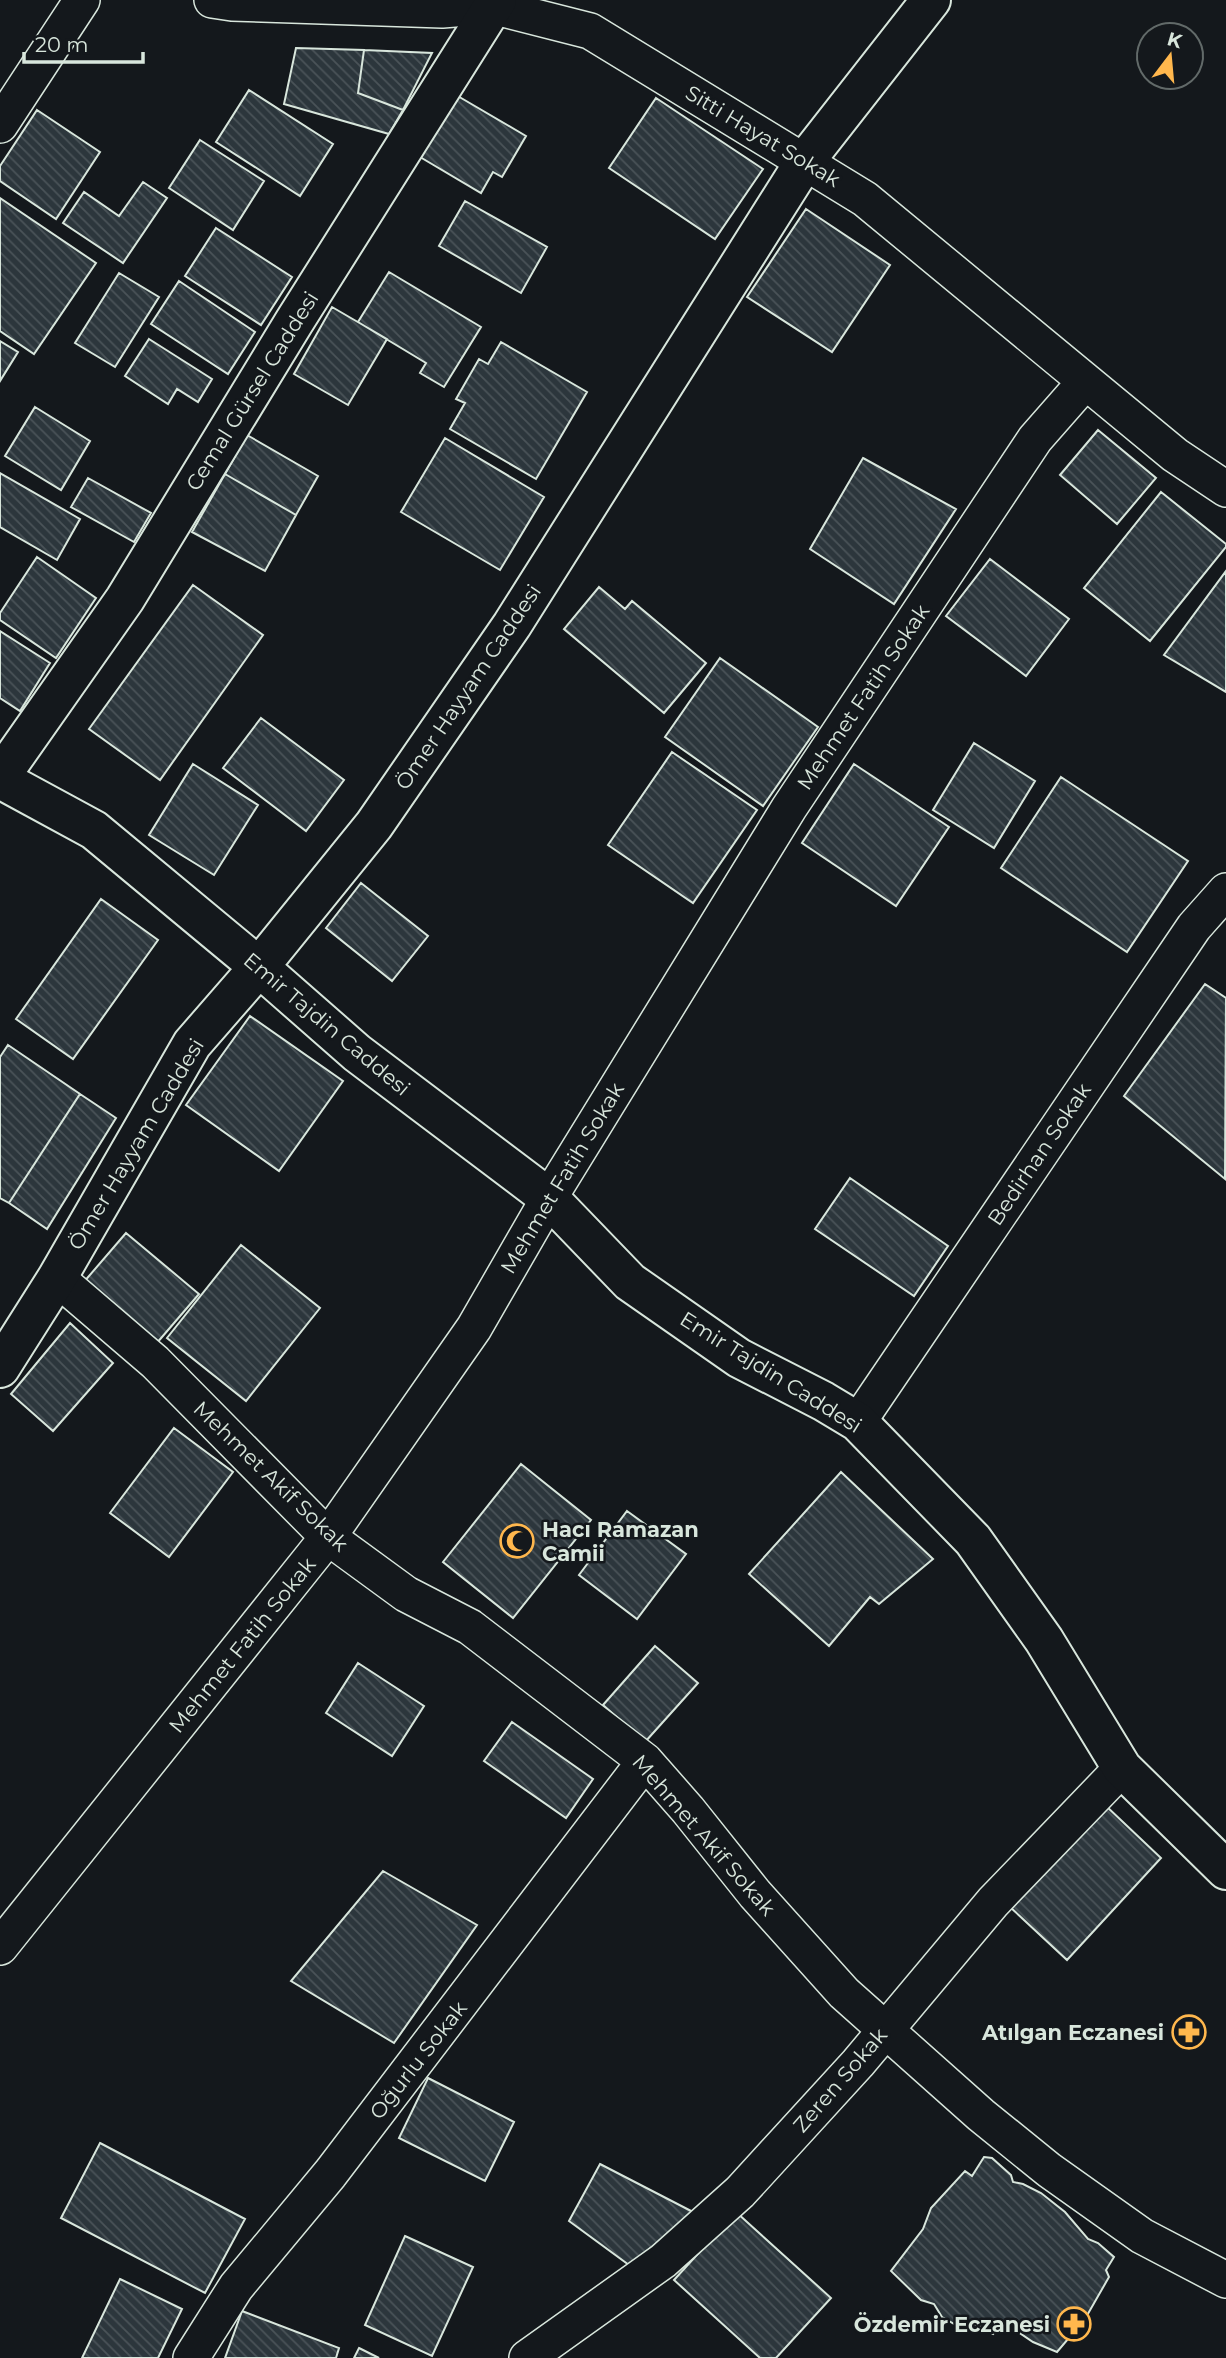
<svg xmlns="http://www.w3.org/2000/svg" width="1226" height="2358" viewBox="0 0 1226 2358" font-family="Montserrat,sans-serif">
	<style>
		.building { fill: url(#building-back-hatch); stroke: #d8e6dc; stroke-width: 2 }
		.lines { fill: none; stroke-linecap: round; stroke-linejoin: round }
		.minor-casing { stroke: #d8e6dc; stroke-width: 38 }
		.tertiary-casing { stroke: #d8e6dc; stroke-width: 42 }
		.minor { stroke: #14181c; stroke-width: 35 }
		.tertiary { stroke: #14181c; stroke-width: 38 }
		.labels { text-anchor: middle; dominant-baseline: central; stroke-width: 5; stroke-linejoin: round; paint-order: stroke }
		.street-label { font-size: 21px; fill: #d8e6dc; stroke: #14181c }
		.poi-label { font-size: 21px; font-weight: bold; fill: #d8e6dc; stroke: #14181c; text-anchor: end }
	</style>
	<defs>
		<pattern id="building-back-hatch" width="6" height="6" patternUnits="userSpaceOnUse" patternTransform="scale(1.75)"><rect width="6" height="6" fill="#2c363c"/><path d="M-1 5l2 2M0 0l6 6M5-1l2 2" fill="none" stroke="#4a5358"/></pattern>
	</defs>
	<rect width="100%" height="100%" fill="#14181c"/>
	<path class="building" d="M296,48L364,50L358,93L403,110L389,134L284,104Z
		M364,50L432,53L403,110L358,93Z
		M249,90L333,144L300,196L216,142Z
		M456,95L526,136L502,177L493,172L481,193L420,157Z
		M656,98L763,169L715,239L609,168Z
		M37,110L100,152L56,219L0,181V166Z
		M200,140L264,181L233,230L169,188Z
		M143,182L167,198L123,263L63,223L84,192L119,216Z
		M0,198L96,263L34,354L0,331Z
		M465,201L547,247L521,293L439,246Z
		M806,209L890,265L832,352L747,297Z
		M216,228L292,277L261,325L185,276Z
		M389,272L481,327L444,387L420,373L426,363L358,322Z
		M119,273L159,297L115,367L75,343Z
		M179,281L255,332L228,374L151,324Z
		M332,307L387,339L348,405L294,374Z
		M149,339L212,379L198,402L177,389L168,404L125,376Z
		M0,341L18,352L0,381Z
		M501,342L587,392L536,479L450,429L465,403L456,399L479,359L488,364Z
		M35,407L90,441L61,490L5,456Z
		M1098,430L1156,478L1117,524L1060,475Z
		M247,435L318,476L296,515L225,474Z
		M445,438L544,497L500,570L401,512Z
		M863,458L956,509L894,604L810,549Z
		M0,473L80,519L57,560L0,527Z
		M225,474L296,515L265,571L192,532Z
		M88,478L151,513L134,542L71,507Z
		M1161,492L1226,544V547L1150,641L1084,588Z
		M37,557L96,598L56,658L0,620V613Z
		M990,559L1069,619L1026,676L946,616Z
		M1226,571V692L1164,655Z
		M193,585L263,635L160,780L89,729Z
		M599,587L625,609L632,601L706,663L664,713L564,629Z
		M0,631L50,663L20,711L0,698Z
		M720,658L818,727L763,806L665,737Z
		M261,718L344,780L306,831L223,768Z
		M974,743L1035,781L994,848L933,810Z
		M672,752L757,810L693,903L608,845Z
		M193,764L258,805L214,875L149,835Z
		M854,764L949,827L896,906L802,843Z
		M1061,777L1188,861L1127,952L1001,868Z
		M361,883L428,936L392,981L326,928Z
		M101,899L158,940L73,1059L16,1019Z
		M1205,984L1226,998L1225,1179L1124,1096Z
		M250,1016L343,1081L279,1171L186,1105Z
		M8,1045L80,1094L9,1203L0,1198V1057Z
		M80,1094L116,1118L47,1229L9,1203Z
		M850,1178L948,1246L914,1296L815,1229Z
		M126,1233L199,1294L156,1344L83,1283Z
		M241,1245L320,1308L246,1401L167,1338Z
		M70,1323L113,1363L53,1431L11,1394Z
		M174,1428L233,1472L169,1557L110,1513Z
		M521,1464L591,1520L513,1618L443,1562Z
		M841,1472L933,1559L879,1604L870,1597L829,1646L749,1574Z
		M627,1511L686,1554L637,1619L579,1575Z
		M655,1646L698,1683L645,1742L603,1705Z
		M358,1663L424,1706L392,1756L326,1713Z
		M512,1722L593,1779L566,1818L484,1761Z
		M1105,1805L1161,1858L1067,1960L1010,1907Z
		M383,1871L477,1925L394,2043L291,1981Z
		M428,2078L514,2122L485,2181L399,2138Z
		M100,2143L245,2219L205,2293L61,2218Z
		M984,2157L992,2158L1011,2175L1013,2182L1023,2184L1041,2193L1065,2212L1088,2239L1098,2243L1114,2257L1106,2270L1109,2277L1085,2319L1057,2352L1033,2342L1018,2332L1002,2326L993,2334L967,2320L963,2329L942,2317L934,2304L921,2300L891,2271L923,2229L931,2208L965,2171L972,2176Z
		M600,2164L695,2213L629,2265L569,2221Z
		M736,2212L831,2298L776,2358H760L674,2280Z
		M405,2236L473,2267L432,2356L365,2325Z
		M120,2279L182,2309L158,2358H82Z
		M242,2311L339,2348L336,2358H225Z
		M359,2348L379,2358H354Z"/>
	<g class="lines">
		<defs>
			<path id="minor" d="M212,0L232,3L442,10L492,6L590,31L865,199L1175,455L1226,489
				M0,125L82,0
				M57,1278L155,1362L328,1537L406,1594L470,1627L645,1761L688,1810L755,1894L844,1993L981,2115L1049,2170L1142,2236L1226,2280
				M858,1422L1194,927L1226,891
				M0,1947L328,1537L474,1328L549,1198L789,808L1035,439L1085,382
				M191,2358L236,2287L330,2174L645,1761
				M527,2358L663,2261L740,2192L858,2063L993,1902L1122,1768"/>
			<path id="tertiary" d="M0,777L125,599L294,322L497,0
				M0,779L94,830L259,967L357,1053L549,1198L630,1282L739,1358L823,1401L858,1422L973,1540L1044,1640L1122,1768L1226,1870
				M0,1368L57,1278L192,1044L259,967L374,825L512,625L805,161L931,0"/>
		</defs>
		<use href="#minor" class="minor-casing"/>
		<use href="#tertiary" class="tertiary-casing"/>
		<use href="#minor" class="minor"/>
		<use href="#tertiary" class="tertiary"/>
	</g>
	<defs>
		<symbol id="mosque-ring" viewBox="-11 -11 22 22"><circle r="9.5" fill="#14181c" stroke="#ffb74d" stroke-width="1.5"/><path d="M3.5-4.9A6 6 0 1 0 3.5 4.9A5 5 0 1 1 3.5-4.9Z" fill="#ffb74d"/></symbol>
		<symbol id="pharmacy-ring" viewBox="-11 -11 22 22"><circle r="9.5" fill="#14181c" stroke="#ffb74d" stroke-width="1.5"/><path d="M-2-6h4v4h4v4h-4v4h-4v-4h-4v-4h4Z" fill="#ffb74d"/></symbol>
	</defs>
	<g fill-rule="evenodd">
		<use href="#mosque-ring" x="498" y="1522" width="38" height="38"/>
		<use href="#pharmacy-ring" x="1170" y="2013" width="38" height="38"/>
		<use href="#pharmacy-ring" x="1055" y="2305" width="38" height="38"/>
	</g>
	<g class="labels">
		<g class="street-label">
			<text transform="translate(763 136) rotate(31)">Sitti Hayat Sokak</text>
			<text transform="translate(252 391) rotate(-58)">Cemal Gürsel Caddesi</text>
			<text transform="translate(468 687) rotate(-56)">Ömer Hayyam Caddesi</text>
			<text transform="translate(863 697) rotate(-56)">Mehmet Fatih Sokak</text>
			<text transform="translate(327 1024) rotate(40)">Emir Tajdin Caddesi</text>
			<text transform="translate(136 1144) rotate(-59)">Ömer Hayyam Caddesi</text>
			<text transform="translate(1039 1154) rotate(-56)">Bedirhan Sokak</text>
			<text transform="translate(562 1178) rotate(-59)">Mehmet Fatih Sokak</text>
			<text transform="translate(771 1372) rotate(32)">Emir Tajdin Caddesi</text>
			<text transform="translate(271 1476) rotate(44)">Mehmet Akif Sokak</text>
			<text transform="translate(242 1645) rotate(-51)">Mehmet Fatih Sokak</text>
			<text transform="translate(704 1835) rotate(49)">Mehmet Akif Sokak</text>
			<text transform="translate(418 2060) rotate(-52)">Oğurlu Sokak</text>
			<text transform="translate(840 2080) rotate(-49)">Zeren Sokak</text>
		</g>
		<g class="poi-label">
			<text x="542" y="1529" text-anchor="start">Hacı Ramazan<tspan x="542" dy="24">Camii</tspan></text>
			<text x="1164" y="2032">Atılgan Eczanesi</text>
			<text x="1050" y="2324">Özdemir Eczanesi</text>
		</g>
	</g>
	<g transform="translate(1170 56) rotate(16)"><circle r="33" fill="#14181c" stroke="#626a69" stroke-width="2"/>
	<path d="M0-5L12 26L0 18L-12 26Z" fill="#ffb74d"/>
	<text y="-10" font-size="19" font-weight="bold" text-anchor="middle" fill="#d8e6dc">K</text>
	</g>
	<path d="M24 52v10h119v-10" fill="none" stroke="#d8e6dc" stroke-width="3.5"/>
	<text x="35" y="52" font-size="21" fill="#d8e6dc" stroke="#14181c" stroke-width="5" paint-order="stroke">20 m</text>
</svg>
